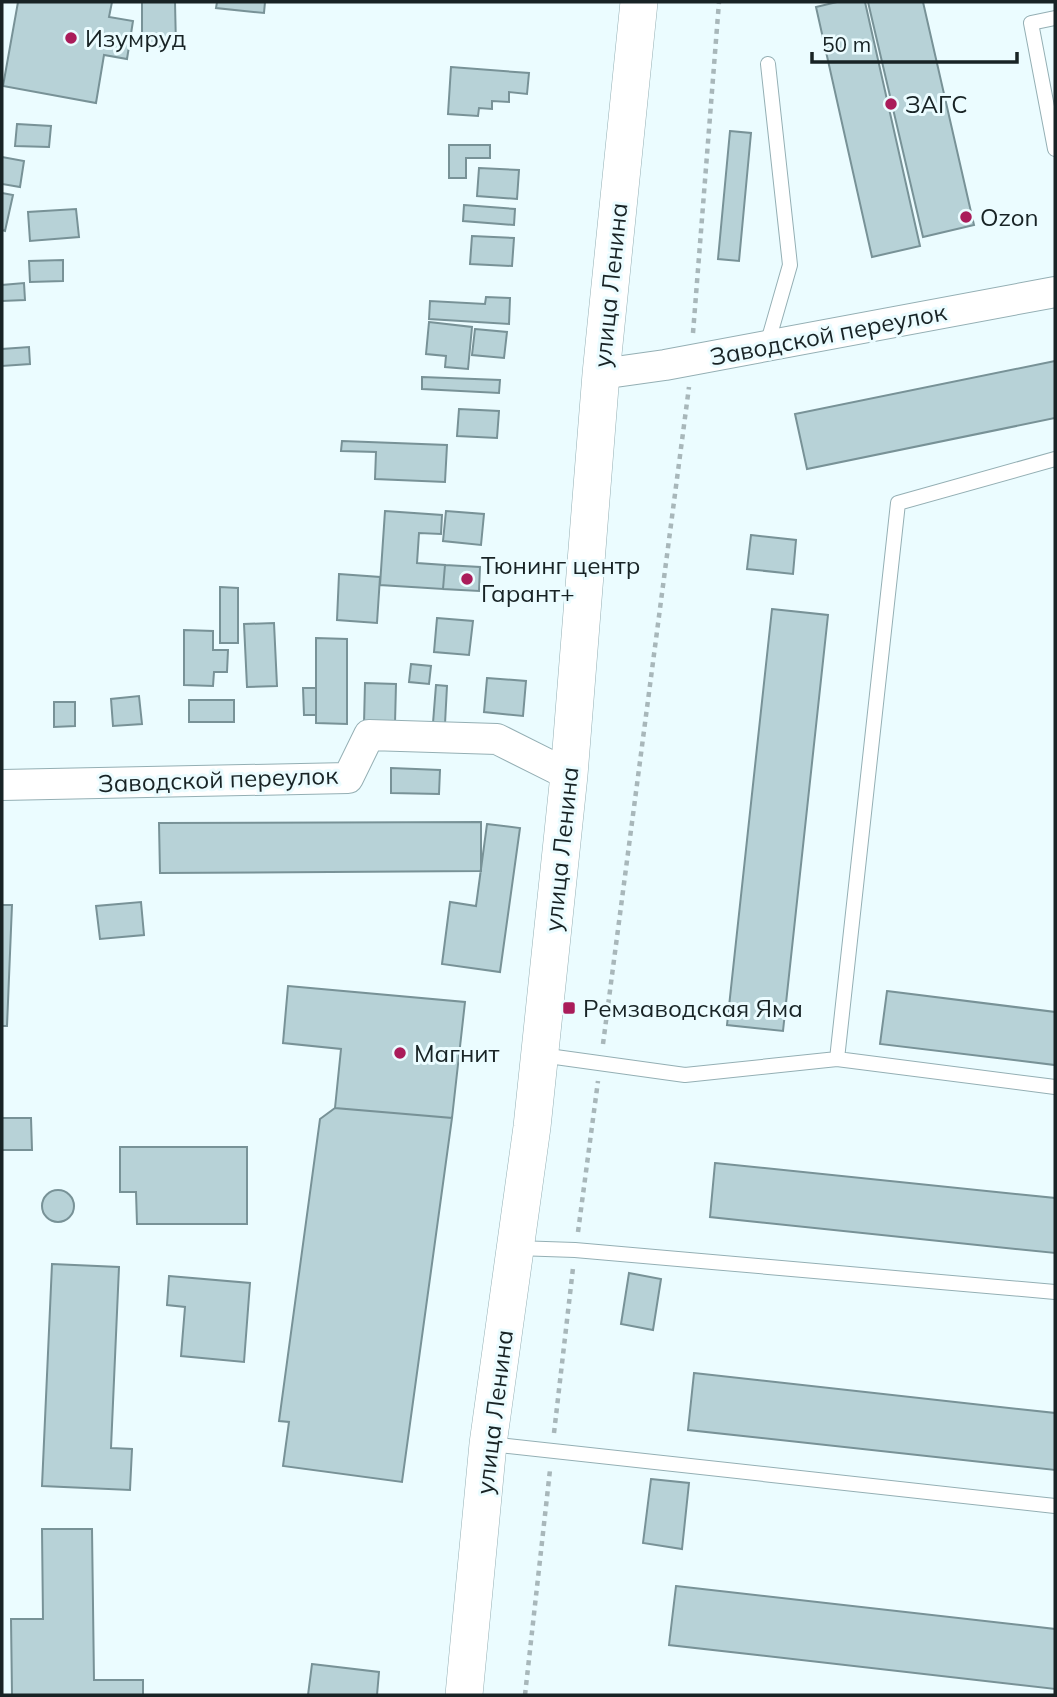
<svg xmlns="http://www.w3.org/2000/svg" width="1057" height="1697" viewBox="0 0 1057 1697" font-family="Mulish,sans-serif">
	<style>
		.building { fill: #b7d2d7; stroke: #789297; stroke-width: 2 }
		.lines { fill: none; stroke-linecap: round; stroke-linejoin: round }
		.service-casing { stroke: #94afb4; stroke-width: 16 }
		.minor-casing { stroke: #94afb4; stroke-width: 32 }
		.tertiary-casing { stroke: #94afb4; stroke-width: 38 }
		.path { stroke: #a8b7ba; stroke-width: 4.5; stroke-dasharray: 5 5; stroke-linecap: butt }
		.service { stroke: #fff; stroke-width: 14 }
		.minor { stroke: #fff; stroke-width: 30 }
		.tertiary { stroke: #fff; stroke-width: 37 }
		.poi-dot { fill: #aa1c5a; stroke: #ebfcff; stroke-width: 2.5 }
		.labels { text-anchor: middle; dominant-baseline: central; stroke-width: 6; stroke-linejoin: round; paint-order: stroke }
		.poi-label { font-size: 24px; fill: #182325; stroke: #ebfcff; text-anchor: start }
		.street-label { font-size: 24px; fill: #182325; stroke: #ebfcff }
	</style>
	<rect width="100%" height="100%" fill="#ebfcff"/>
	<path class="building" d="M18,2H112L109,17L133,21L127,59L104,55L96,103L3,86Z
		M142,2H175L176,46L142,47Z
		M217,2H265L264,13L216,8Z
		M837,2H865L920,246L872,257L816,7Z
		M868,2H923L974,225L923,237Z
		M451,67L529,73L527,94L509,92V102L492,101V109L479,108L478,116L448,114Z
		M17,124L51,126L49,147L15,146Z
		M730,131L751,133L739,261L718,259Z
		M449,145H490V158H466V178H449Z
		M2,157L24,161L20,187L2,184Z
		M479,168L519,170L517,199L477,196Z
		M2,193L13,195L5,231L2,230Z
		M464,205L515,209L514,225L463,221Z
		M76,209L79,237L30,241L28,212Z
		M472,236L514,238L512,266L470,264Z
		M63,260V281L30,282L29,261Z
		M24,283L25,300L2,301V285Z
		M486,297L510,298L509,324L429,319L430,301L485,304Z
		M429,322L472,327L468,369L445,367L446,356L426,354Z
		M475,329L507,332L504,358L472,355Z
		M29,347L30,364L2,366V349Z
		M1055,361V418L807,469L795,414Z
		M422,377L500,380L499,393L422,389Z
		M459,409L499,411L497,438L457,436Z
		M342,441L447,445L445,482L375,479L376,452L341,451Z
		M385,511L442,515L441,534L419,533L417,563L445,565L443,589L380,585Z
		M446,511L484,514L481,545L443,541Z
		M751,535L796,540L793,574L747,569Z
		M445,565L480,567L479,591L443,589Z
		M339,574L380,577L377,623L337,620Z
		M220,587L238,588V643H220Z
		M772,609L828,615L783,1031L727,1025Z
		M437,618L473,621L469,655L434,652Z
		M274,623L277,686L247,687L244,624Z
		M184,630L213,631V650H228L227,672H214L213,686L184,685Z
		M316,638L347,639V724L316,723Z
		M411,664L431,666L429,684L409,682Z
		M487,678L526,681L523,716L484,712Z
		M365,683L396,684L395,724H364Z
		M436,685L447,686L445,724L433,723Z
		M303,688H316V715H304Z
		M139,696L142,724L113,726L111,699Z
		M189,700H234V722H189Z
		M54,702H75V726L54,727Z
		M391,768L440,770L439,794L391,793Z
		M481,822V871L160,873L159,823Z
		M487,824L520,828L500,972L442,964L450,902L476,906Z
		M141,902L144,935L100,939L96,906Z
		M2,905H12L7,1026H2Z
		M288,986L465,1002L452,1118L335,1108L341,1049L283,1043Z
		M887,991L1055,1012V1065L880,1044Z
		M335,1108L452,1118L402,1482L283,1466L289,1422L279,1421L320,1119Z
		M2,1118H31L32,1150H2Z
		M120,1147H247V1224H137L136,1192H120Z
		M715,1163L1055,1198V1253L710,1217Z
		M42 1206a16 16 0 1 1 32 0a16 16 0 1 1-32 0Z
		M52,1264L119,1267L111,1448L132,1449L130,1490L42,1486Z
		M629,1273L661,1279L653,1330L621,1324Z
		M169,1276L250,1283L244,1362L181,1356L185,1307L167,1305Z
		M694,1373L1055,1413V1470L688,1430Z
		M651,1479L689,1483L682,1549L643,1543Z
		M42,1529H92L94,1680H143V1695H12L11,1619H43Z
		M676,1586L1055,1629V1689L669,1645Z
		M312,1664L379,1672L377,1695H308Z"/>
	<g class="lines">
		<defs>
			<path id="service" d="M1055,18L1031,23L1055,149
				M767,345L790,265L768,64
				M541,1055L685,1075L837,1059L898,503L1055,459
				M837,1059L1055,1087
				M516,1248L575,1250L1055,1292
				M490,1444L1055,1506"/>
			<path id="minor" d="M601,374L665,365L1055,292
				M2,785L348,778L369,735L497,739L569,775"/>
			<path id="tertiary" d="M464,1695L488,1444L532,1127L569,775L601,374L639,2"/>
		</defs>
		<use href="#service" class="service-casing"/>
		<use href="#minor" class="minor-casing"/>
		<use href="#tertiary" class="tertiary-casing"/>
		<path class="path" d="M693,333L719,2
			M603,1044L689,387
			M578,1232L598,1081
			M554,1433L573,1268
			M525,1695L550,1470"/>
		<use href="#service" class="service"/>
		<use href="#minor" class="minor"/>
		<use href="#tertiary" class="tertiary"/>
	</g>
	<g class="poi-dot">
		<circle cx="71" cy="38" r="7"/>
		<circle cx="891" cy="104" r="7"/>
		<circle cx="966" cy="217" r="7"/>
		<circle cx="467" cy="579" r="7"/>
		<rect x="562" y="1001" width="14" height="14" rx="3.5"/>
		<circle cx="400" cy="1053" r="7"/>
	</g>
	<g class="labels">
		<g class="poi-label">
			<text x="85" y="38">Изумруд</text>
			<text x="905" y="104">ЗАГС</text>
			<text x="980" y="217">Ozon</text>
			<text x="481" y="565">Тюнинг центр<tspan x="481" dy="28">Гарант+</tspan></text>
			<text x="583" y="1008">Ремзаводская Яма</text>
			<text x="414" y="1053">Магнит</text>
		</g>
		<g class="street-label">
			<text transform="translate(610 285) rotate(-84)">улица Ленина</text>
			<text transform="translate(828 334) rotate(-11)">Заводской переулок</text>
			<text transform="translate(218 779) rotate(-2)">Заводской переулок</text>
			<text transform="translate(561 849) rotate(-84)">улица Ленина</text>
			<text transform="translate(494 1412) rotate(-83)">улица Ленина</text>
		</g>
	</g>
	<rect width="1057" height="1697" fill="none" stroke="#182325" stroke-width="7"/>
	<path d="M812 52v10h205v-10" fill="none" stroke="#182325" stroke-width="3.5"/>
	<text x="822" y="52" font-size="21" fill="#182325" stroke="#ebfcff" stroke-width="5" paint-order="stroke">50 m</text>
</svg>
